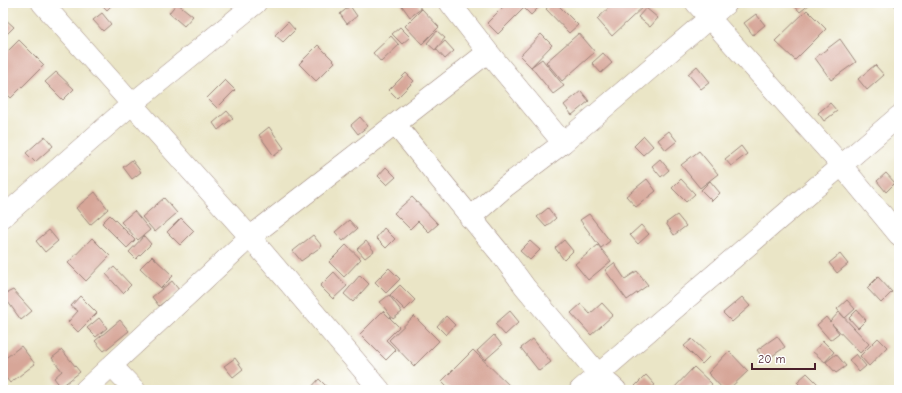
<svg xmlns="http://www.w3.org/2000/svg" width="902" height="393" viewBox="0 0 902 393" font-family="'Comic Neue',sans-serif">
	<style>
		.building { fill: #d7a698 }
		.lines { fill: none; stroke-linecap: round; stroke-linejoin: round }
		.minor-casing { stroke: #9a8278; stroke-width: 22 }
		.minor { stroke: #fff; stroke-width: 21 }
	</style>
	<rect width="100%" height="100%" fill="#fff"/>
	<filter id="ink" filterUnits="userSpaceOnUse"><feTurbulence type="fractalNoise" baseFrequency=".025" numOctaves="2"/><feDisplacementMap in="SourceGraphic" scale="8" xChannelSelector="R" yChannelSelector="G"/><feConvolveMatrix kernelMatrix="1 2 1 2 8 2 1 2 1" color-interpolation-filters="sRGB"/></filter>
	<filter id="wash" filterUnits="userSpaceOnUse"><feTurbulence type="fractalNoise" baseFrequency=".012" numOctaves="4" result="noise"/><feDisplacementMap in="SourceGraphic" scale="16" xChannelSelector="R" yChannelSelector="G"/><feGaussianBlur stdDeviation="0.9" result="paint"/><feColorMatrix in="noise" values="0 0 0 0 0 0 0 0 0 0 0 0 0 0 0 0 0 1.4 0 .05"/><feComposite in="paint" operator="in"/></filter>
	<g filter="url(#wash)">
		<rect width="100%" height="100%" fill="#eae5c6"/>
		<g id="blocks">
			<path class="building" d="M100,3H114L107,10Z
				M177,3L193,16L184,26L169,13Z
				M400,3H417L421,9L410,17Z
				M507,3H543L531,15L524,8L498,34L487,23Z
				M552,3H556L578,25L569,33L546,9Z
				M614,3H645L646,4L612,36L597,19Z
				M792,3H809L810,4L800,12Z
				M893,3H899V8L898,9Z
				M350,6L357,16L347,24L340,14Z
				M646,8L658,18L650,27L638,17Z
				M422,9L439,27L422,44L405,26Z
				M807,10L826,29L795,60L775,41Z
				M102,13L111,24L103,31L93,20Z
				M756,14L765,25L753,35L744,23Z
				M4,18L14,27L6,35L3,32V19Z
				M288,22L295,30L283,42L275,35Z
				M400,27L410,37L402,44L392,34Z
				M437,31L445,38L435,50L427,43Z
				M579,33L595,52L562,81L546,62Z
				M541,34L552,45L531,67L520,56Z
				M391,36L399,45L381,62L373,53Z
				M840,39L856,62L831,80L815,58Z
				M19,40L44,65L11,98L3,90V56Z
				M445,41L454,51L445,59L436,49Z
				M318,45L335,62L316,81L299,64Z
				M603,53L612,63L601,73L592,63Z
				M542,59L564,86L553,94L531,67Z
				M875,65L884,75L867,90L858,79Z
				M697,66L710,82L701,89L688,74Z
				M56,72L74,89L63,100L45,82Z
				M406,73L414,81L397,98L389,90Z
				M225,80L235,90L217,108L207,98Z
				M581,91L589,101L572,115L564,105Z
				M830,103L837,111L824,121L818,113Z
				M227,111L233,118L218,130L213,123Z
				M360,117L368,126L358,134L351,125Z
				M269,127L284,148L274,156L259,135Z
				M669,131L677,141L666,150L658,140Z
				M45,136L53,146L35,162L26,153Z
				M644,136L653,146L643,155L634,146Z
				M741,146L747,154L731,166L725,159Z
				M699,151L718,174L700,188L681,165Z
				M660,159L669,170L661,177L652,166Z
				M132,160L141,172L132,179L123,167Z
				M386,167L396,177L387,185L378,176Z
				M886,173L895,183L886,192L877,181Z
				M647,179L656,191L636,207L626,196Z
				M681,179L695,194L686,202L672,188Z
				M710,181L720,193L712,201L701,190Z
				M95,192L108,209L90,225L76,208Z
				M412,197L438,224L429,232L418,221L410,229L394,213Z
				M164,198L177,213L155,232L142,217Z
				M548,208L556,218L546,227L537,217Z
				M134,211L150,230L138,240L121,222Z
				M589,214L610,241L601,248L580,220Z
				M110,215L135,240L127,248L102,223Z
				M677,215L686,226L674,235L666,223Z
				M181,218L194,231L180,245L167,232Z
				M349,220L357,229L343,241L335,232Z
				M641,225L649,234L638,244L630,235Z
				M384,228L395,239L386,248L376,238Z
				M49,230L58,241L45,252L36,241Z
				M313,235L322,246L301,261L293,251Z
				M144,236L151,244L136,259L129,252Z
				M92,238L110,256L86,281L68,263Z
				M564,240L573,251L564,260L555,248Z
				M366,241L374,251L365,258L357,249Z
				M530,241L540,250L530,260L520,251Z
				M346,245L361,259L344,277L329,262Z
				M598,245L611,261L588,280L575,264Z
				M840,254L848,264L837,273L829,263Z
				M152,256L173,276L161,288L140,268Z
				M614,263L625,279L637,271L648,285L627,300L605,270Z
				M114,267L131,285L123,293L106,274Z
				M389,268L400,279L386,293L375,282Z
				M334,272L347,286L333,299L320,286Z
				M360,275L369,284L353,302L344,294Z
				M878,277L892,292L881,303L867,288Z
				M172,281L179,290L159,306L152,297Z
				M400,285L415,300L405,310L390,295Z
				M13,290L32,311L21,320L3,295Z
				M389,295L402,312L393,319L380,302Z
				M80,296L97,313L78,332L68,322L78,311L71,306Z
				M742,297L750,306L732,322L723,313Z
				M847,300L855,309L845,318L837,309Z
				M602,303L613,315L591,335L571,313L581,304L590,314Z
				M857,310L866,320L858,328L849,318Z
				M383,311L399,327L386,340L396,350L386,360L360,334Z
				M510,311L519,322L505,335L495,324Z
				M839,312L869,344L860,353L832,324L839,333L830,340L817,325L826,317L830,322Z
				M414,316L439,341L414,366L389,340Z
				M446,316L455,325L446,335L437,326Z
				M99,318L107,328L96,337L87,328Z
				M120,320L129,331L104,351L95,341Z
				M494,335L502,345L485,360L477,351Z
				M777,336L785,347L765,361L757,350Z
				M878,338L887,347L869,366L860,356Z
				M533,339L551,362L539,371L521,348Z
				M692,339L710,356L702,364L684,346Z
				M823,341L834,352L825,362L813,352Z
				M21,346L35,364L10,383L3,374V360Z
				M62,350L80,372L61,387L54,378L62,371L52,358Z
				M473,350L514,390H476L471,385L465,390H451L442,381Z
				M729,351L748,371L728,390H724L708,373Z
				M836,354L846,366L836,373L826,362Z
				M856,354L866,366L859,372L849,360Z
				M235,358L243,369L233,377L224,366Z
				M694,367L712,384L707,390H672Z
				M807,373L824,390H805L797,382Z
				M646,375L655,385L649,390H638L635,386Z
				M319,379L330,390H309Z"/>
		</g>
	</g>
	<g filter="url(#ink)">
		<use href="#blocks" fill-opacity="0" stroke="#9a8278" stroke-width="1"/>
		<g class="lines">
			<defs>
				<path id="minor" d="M42,3L250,237L380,390
					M450,3L488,52L563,143
					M696,3L842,166L899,235
					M395,124L503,257L525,287L598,374L616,390
					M3,217L132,104L256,3
					M470,218L505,187L563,143L727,3
					M112,366L135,390
					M85,390L250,237L488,52
					M580,390L899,116"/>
			</defs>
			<use href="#minor" class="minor-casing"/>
			<use href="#minor" class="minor"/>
		</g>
	</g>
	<rect width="902" height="393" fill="none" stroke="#fff" stroke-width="16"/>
	<path d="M752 363v6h63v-6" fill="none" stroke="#4a1f2b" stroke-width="2"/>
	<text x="758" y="363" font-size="12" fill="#4a1f2b" stroke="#ffffff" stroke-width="3" paint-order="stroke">20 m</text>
</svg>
